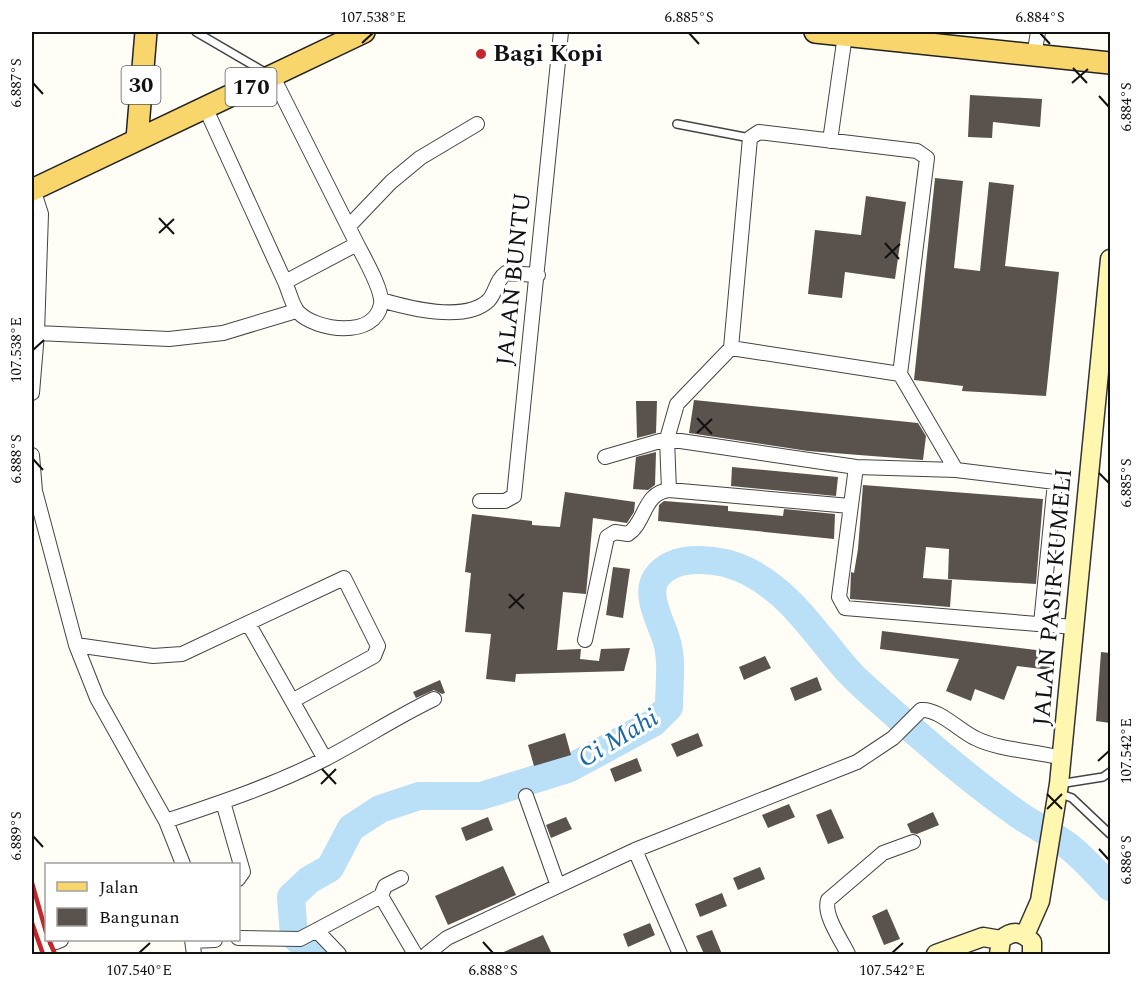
<svg xmlns="http://www.w3.org/2000/svg" width="1142" height="986" viewBox="0 0 1142 986" font-family="Spectral,serif">
	<style>
		.lines { fill: none; stroke-linecap: round; stroke-linejoin: round }
		.river { stroke: #b9e0f7; stroke-width: 28 }
		.building { fill: #5a524d }
		.lane-casing { stroke: #444; stroke-width: 10 }
		.street-casing { stroke: #444; stroke-width: 16 }
		.secondary-casing { stroke: #333; stroke-width: 21 }
		.primary-casing { stroke: #222; stroke-width: 24 }
		.lane { stroke: #fff; stroke-width: 7 }
		.street { stroke: #fff; stroke-width: 14 }
		.secondary { stroke: #fff6b0; stroke-width: 18 }
		.primary { stroke: #f9d66b; stroke-width: 21 }
		.rail { stroke: #c4262e; stroke-width: 4.5 }
		.ticks { fill: none; stroke: #111; stroke-width: 2 }
		.poi-dot { fill: #c4262e; stroke: #fff; stroke-width: 2 }
		.labels { text-anchor: middle; dominant-baseline: central; stroke-width: 6; stroke-linejoin: round; paint-order: stroke }
		.shield { fill: #fff; stroke: #585858; stroke-width: 1.5 }
		.shield-label { font-size: 22px; font-weight: bold; fill: #111 }
		.poi-label { font-size: 24px; font-weight: bold; fill: #111; stroke: #fff; text-anchor: start }
		.street-label { font-size: 24px; fill: #111; stroke: #fff }
		.water-label { font-size: 26px; font-style: italic; fill: #1768a6; stroke: #fff }
		.neatline { fill: none; stroke: #111; stroke-width: 2 }
		.ticks-label { font-size: 15px; text-anchor: middle; fill: #111 }
	</style>
	<rect width="100%" height="100%" fill="#fffdf5"/>
	<g class="lines">
		<path class="river" d="M315,954L294,936L291,897L309,880L330,868L351,828L380,809L419,796H481L568,769L653,723L669,707C669,686 673,659 666,639C661,622 645,595 656,578C675,551 724,559 749,572C792,594 817,636 848,671C858,682 870,692 881,702C926,742 972,782 1022,817C1038,828 1057,836 1072,849C1085,860 1098,874 1110,887"/>
	</g>
	<path class="building" d="M970,95L1042,99L1040,127L993,122L992,138L968,137Z
		M935,178L963,181L954,268L980,271L989,182L1014,185L1005,266L1059,272L1046,396L962,391L963,386L914,380Z
		M866,196L906,202L895,279L845,272L842,298L808,294L815,230L861,235Z
		M694,400L918,423L926,436L923,460L808,451L689,433Z
		M636,401H657L656,433L637,438Z
		M656,452L655,485L648,490L633,489L636,457Z
		M732,467L838,477L836,496L731,486Z
		M863,485L1043,499L1036,584L948,579L949,549L926,547L923,578L952,580L950,607L850,599L851,572L854,573L858,549Z
		M565,492L635,502L634,512L627,523L593,518L586,594L563,592L557,650L581,649L580,659L599,661L601,649L630,648L624,671L516,674L515,682L486,679L491,634L465,632L471,573L465,572L472,514L532,521V525L560,527Z
		M664,501L728,506V511L783,516L784,509L835,514L834,539L658,521L659,505Z
		M613,567L630,569L623,618L606,615Z
		M882,631L1052,652L1050,670L1017,666L1004,700L975,689L971,701L946,691L959,659L880,649Z
		M1101,652L1110,653V723L1096,721Z
		M765,656L771,668L744,680L739,667Z
		M817,677L822,690L795,701L790,688Z
		M440,680L445,693L442,694L434,690L416,698L413,692Z
		M565,733L571,755L534,766L528,745Z
		M698,733L703,746L677,757L671,744Z
		M637,758L642,771L615,782L610,769Z
		M789,804L795,817L768,828L762,815Z
		M831,809L844,838L828,844L816,815Z
		M933,812L939,825L917,834L911,833L907,824Z
		M488,817L493,830L466,841L461,828Z
		M566,817L572,829L551,838L546,825Z
		M503,866L516,895L448,925L435,896Z
		M760,867L765,879L738,890L733,878Z
		M722,893L727,906L700,917L695,904Z
		M887,909L900,939L884,945L872,916Z
		M650,923L655,935L628,947L623,934Z
		M712,930L722,954H704L696,936Z
		M543,935L552,954H499Z"/>
	<g class="lines">
		<defs>
			<path id="lane" d="M196,32L268,74
				M677,124L750,138
				M1059,784L1103,777L1110,772
				M1058,793L1072,798L1110,834"/>
			<path id="street" d="M1034,56L1038,32
				M273,77L357,244L285,282C289,291 292,305 298,312C316,331 375,339 381,304C383,290 364,258 357,244
				M205,107L285,282
				M830,141L845,35
				M349,226L391,182L420,158L477,124
				M381,300C408,308 466,323 489,300C496,292 496,280 506,273L538,275
				M37,333L169,339L223,333L296,311
				M731,348L900,374
				M32,393L37,333L41,214L33,189
				M32,455L35,491L76,645L97,698L166,821L183,864
				M605,457L667,439L856,467L956,470L1055,482L1041,624
				M856,467L839,597L845,608L1074,627
				M669,490L850,506
				M480,501H505L514,496L561,32
				M248,623L325,759
				M585,640L607,537L615,532L628,534C646,522 643,493 669,490L667,439L677,404L731,348L750,138L759,132L917,151L927,158L900,374L956,470
				M76,645L153,656L182,654L344,578L378,646L374,656L292,701
				M526,796L558,886
				M223,802L243,872L238,879
				M166,821C220,803 274,785 325,759C362,740 396,717 434,699
				M635,850L680,954
				M381,896L415,954
				M317,931L339,954
				M238,938L300,939L381,896L385,886L401,878
				M192,940L194,954
				M192,941L215,940
				M56,942L61,940
				M427,954L447,938L635,850L857,762L893,738L921,710C938,708 960,731 975,738C998,750 1036,751 1062,758
				M848,954C842,941 823,915 828,900L883,853L913,842"/>
			<path id="secondary" d="M1025,935L1040,901L1059,784L1110,259
				M936,954L983,937L1001,940
				M999,954L1001,940C1012,930 1022,931 1032,942V954"/>
			<path id="primary" d="M815,32L1110,63
				M137,139L146,32
				M32,190L364,32"/>
		</defs>
		<use href="#lane" class="lane-casing"/>
		<use href="#street" class="street-casing"/>
		<use href="#secondary" class="secondary-casing"/>
		<use href="#primary" class="primary-casing"/>
		<use href="#lane" class="lane"/>
		<use href="#street" class="street"/>
		<use href="#secondary" class="secondary"/>
		<use href="#primary" class="primary"/>
		<path class="rail" d="M32,883L46,932
			M32,923L43,954
			M49,940L55,954"/>
	</g>
	<path class="ticks" d="M689,33L699,44M1040,33L1050,44M362,43L373,33M1073,68L1087,83M33,83L43,94M1072,83L1088,69M1099,96L1109,107M159,218L174,234M159,233L174,219M885,243L899,259M885,258L900,244M33,350L44,340M697,418L712,434M697,433L712,419M33,459L43,470M1099,473L1109,483M509,594L524,609M509,608L524,594M1098,761L1109,751M322,769L336,784M321,784L336,769M1047,794L1062,809M1047,809L1062,794M33,836L43,847M1099,849L1109,860M483,942L493,953M139,953L150,943M892,953L903,943"/>
	<circle class="poi-dot" cx="481" cy="54" r="6"/>
	<g class="labels">
		<g class="shield">
			<rect x="121.5" y="66" width="39" height="38" rx="4.5"/>
			<rect x="225.5" y="68" width="51" height="38" rx="4.5"/>
		</g>
		<g class="shield-label">
			<text x="141" y="85">30</text>
			<text x="251" y="87">170</text>
		</g>
		<g class="poi-label">
			<text x="493" y="54">Bagi Kopi</text>
		</g>
		<g class="street-label">
			<text transform="translate(514 279) rotate(-84)">JALAN BUNTU</text>
			<text transform="translate(1053 597) rotate(-85)">JALAN PASIR KUMELI</text>
		</g>
		<g class="water-label">
			<text transform="translate(618 738) rotate(-31)">Ci Mahi</text>
		</g>
	</g>
	<rect width="1142" height="986" fill="none" stroke="#ffffff" stroke-width="66"/>
	<rect x="45" y="863" width="195" height="78" fill="#ffffff" stroke="#a0a0a0" stroke-width="1.5"/>
	<rect x="57" y="882" width="30" height="9" fill="#f9d66b" stroke="#a0a0a0" stroke-width="1.5"/>
	<text x="99" y="893" font-size="18" fill="#111111">Jalan</text>
	<rect x="57" y="908" width="30" height="18" fill="#5a524d" stroke="#a0a0a0" stroke-width="1.5"/>
	<text x="99" y="923" font-size="18" fill="#111111">Bangunan</text>
	<rect x="33" y="33" width="1076" height="920" class="neatline"/>
	<g class="ticks-label">
		<text x="373" y="22">107.538°E</text>
		<text x="689" y="22">6.885°S</text>
		<text x="1040" y="22">6.884°S</text>
		<text transform="translate(16 83) rotate(-90)" y="5">6.887°S</text>
		<text transform="translate(1126 107) rotate(-90)" y="5">6.884°S</text>
		<text transform="translate(16 350) rotate(-90)" y="5">107.538°E</text>
		<text transform="translate(16 459) rotate(-90)" y="5">6.888°S</text>
		<text transform="translate(1126 483) rotate(-90)" y="5">6.885°S</text>
		<text transform="translate(1126 751) rotate(-90)" y="5">107.542°E</text>
		<text transform="translate(16 836) rotate(-90)" y="5">6.889°S</text>
		<text transform="translate(1126 860) rotate(-90)" y="5">6.886°S</text>
		<text x="139" y="975">107.540°E</text>
		<text x="493" y="975">6.888°S</text>
		<text x="892" y="975">107.542°E</text>
	</g>
</svg>
